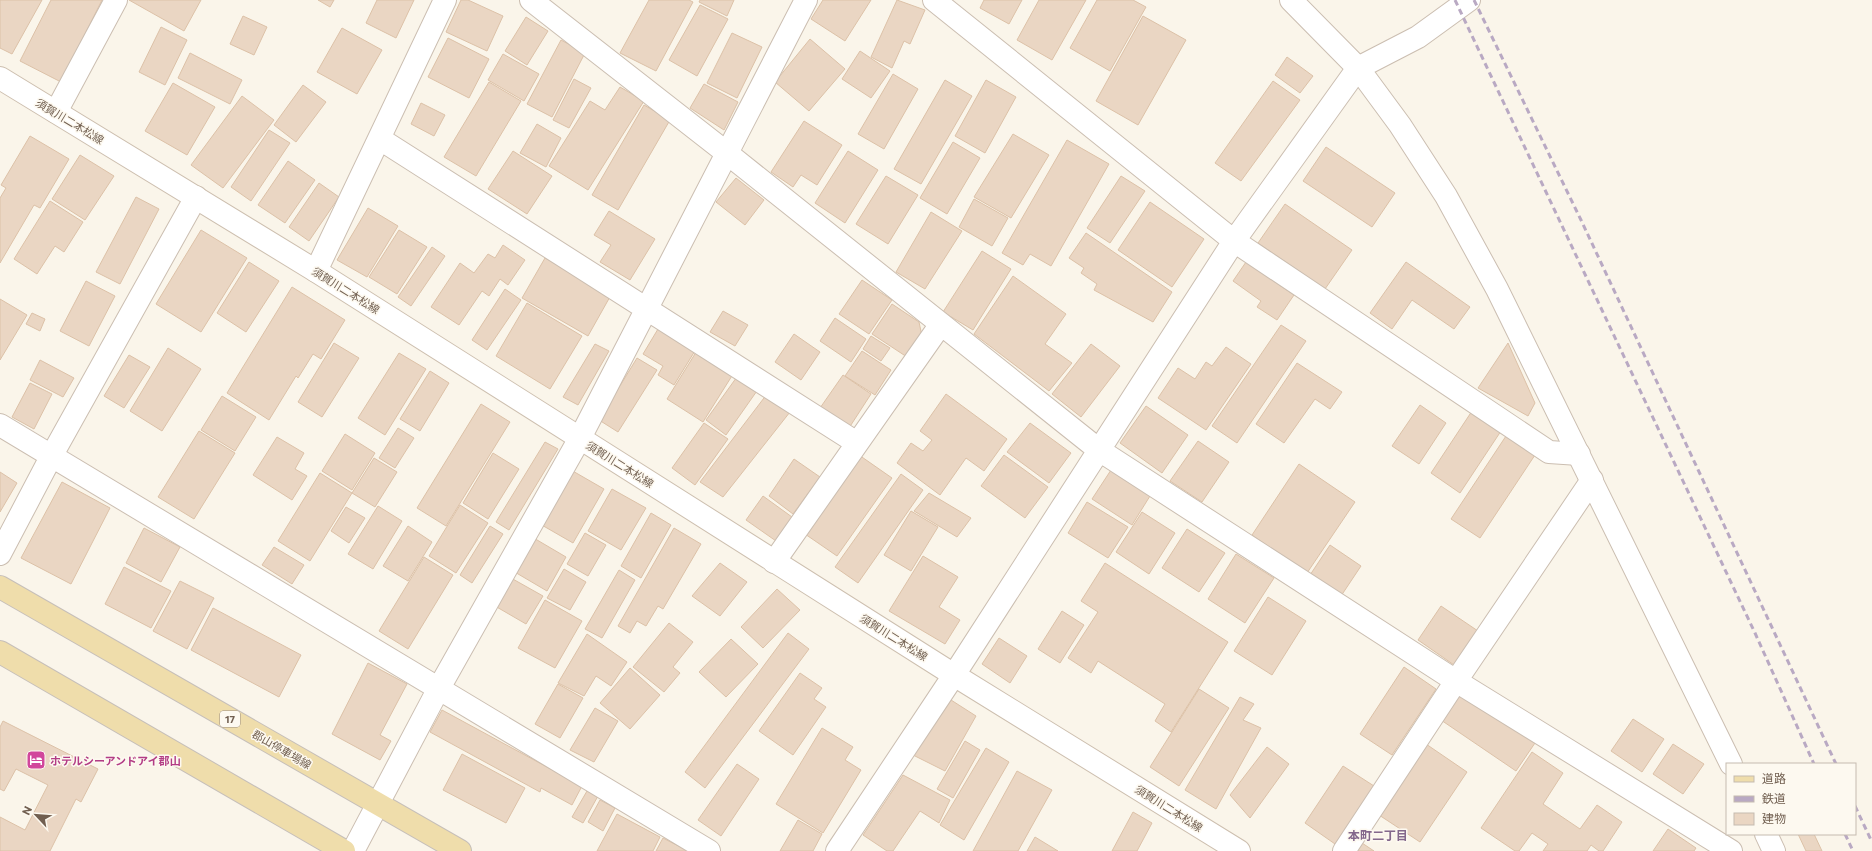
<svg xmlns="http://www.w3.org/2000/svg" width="1872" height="851" viewBox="0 0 1872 851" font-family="Commissioner,'Noto Sans JP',sans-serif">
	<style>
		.building { fill: #ead6c3; stroke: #dcc1a7 }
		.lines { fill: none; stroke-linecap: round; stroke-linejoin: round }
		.minor-casing { stroke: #cbbeb1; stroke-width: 24 }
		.tertiary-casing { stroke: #cbbeb1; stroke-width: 24 }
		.secondary-casing { stroke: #cdbfaf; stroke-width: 24 }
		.primary-casing { stroke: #c6bfb9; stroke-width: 24 }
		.minor { stroke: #fff; stroke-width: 22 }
		.tertiary { stroke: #fff; stroke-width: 22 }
		.secondary { stroke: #fff; stroke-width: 22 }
		.primary { stroke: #efddab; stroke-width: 22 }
		.rail { stroke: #b9a9c3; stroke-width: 3; stroke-dasharray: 6 4; stroke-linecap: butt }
		.labels { text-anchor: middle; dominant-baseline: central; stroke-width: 3; stroke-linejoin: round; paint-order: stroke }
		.shield { fill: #fdf9f0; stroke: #9b8d80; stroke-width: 1 }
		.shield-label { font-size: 10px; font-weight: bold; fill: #715f50 }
		.street-label { font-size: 11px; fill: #715f50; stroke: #fdf9f0 }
		.hotel-label { font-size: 11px; font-weight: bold; fill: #b23c85; stroke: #fdf9f0; text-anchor: start }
		.neighbourhood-label { font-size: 12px; font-weight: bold; fill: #84688c; stroke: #fdf9f0 }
	</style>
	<rect width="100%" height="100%" fill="#faf5ea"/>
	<path class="building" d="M0,0H42L12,54L0,48Z
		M51,0H102L61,82L20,61Z
		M129,0H201L184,31Z
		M318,0H334L330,7Z
		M377,0H414L396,38L366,23Z
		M461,0H468L503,16L487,51L446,32Z
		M649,0H689L693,2L656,71L620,53Z
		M700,0H734L727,16L699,2Z
		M823,0H871L845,41L811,19Z
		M897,0L925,10L910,44L904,41L892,68L871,57Z
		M984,0H1022L1009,24L980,8Z
		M1039,0H1086L1052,60L1017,40Z
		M1097,0H1133L1146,7L1110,71L1070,48Z
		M700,5L728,19L697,76L669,60Z
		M243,16L267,27L254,55L230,44Z
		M1143,16L1186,40L1138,125L1096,101Z
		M526,17L548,31L527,65L505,51Z
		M161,27L187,40L165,85L139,72Z
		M342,28L382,50L357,94L317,72Z
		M732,33L762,47L737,98L707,83Z
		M448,38L489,59L469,98L428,77Z
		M810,39L845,69L809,111L775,82Z
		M561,40L585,53L552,117L527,104Z
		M860,51L890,71L871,98L842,79Z
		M190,53L242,80L230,104L178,78Z
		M503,54L539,74L524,101L488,80Z
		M1287,57L1313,76L1300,93L1275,75Z
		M893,74L918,89L884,149L858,134Z
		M574,79L591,88L569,128L553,120Z
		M945,80L972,96L921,184L894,169Z
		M986,80L1016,97L985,153L955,136Z
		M1273,81L1300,100L1241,181L1215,163Z
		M489,82L521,101L476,176L444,157Z
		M173,83L215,107L187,155L145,131Z
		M704,84L738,102L724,130L690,108Z
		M303,85L326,102L296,142L274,125Z
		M620,87L644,101L588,190L549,166L590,101L605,110Z
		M242,96L274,120L223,188L191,165Z
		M421,103L445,115L434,136L411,124Z
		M644,105L670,120L618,210L592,195Z
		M804,121L842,145L817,185L801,175L793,187L771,172Z
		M537,124L561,138L546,167L520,153Z
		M269,130L290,143L251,201L231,187Z
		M1013,134L1049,155L1011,218L974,197Z
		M30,136L69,159L40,208L34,205L0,263V198L6,188L1,185Z
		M1067,140L1109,164L1051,266L1030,254L1023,265L1002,253Z
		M953,142L980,158L947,214L920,198Z
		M1326,147L1395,193L1372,227L1303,181Z
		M513,151L552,176L527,214L488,189Z
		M848,151L878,170L845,223L815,203Z
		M80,155L114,176L85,220L52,199Z
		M288,161L315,180L285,223L258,205Z
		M886,176L918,195L888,244L856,224Z
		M1121,176L1145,191L1110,243L1087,228Z
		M736,178L764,200L745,225L716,202Z
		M319,183L339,197L309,241L289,227Z
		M136,197L159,209L120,284L96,272Z
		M974,199L1008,218L992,246L959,227Z
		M50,201L83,222L64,252L55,246L37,274L14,259Z
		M1150,202L1204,239L1172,287L1118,250Z
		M1285,204L1352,250L1325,289L1258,243Z
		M368,208L398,226L367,277L337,260Z
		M609,211L655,239L630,280L600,262L611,245L594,235Z
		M931,212L962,231L925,289L896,272Z
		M201,230L247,258L201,332L156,304Z
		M399,230L427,247L397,294L369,277Z
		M1086,233L1172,292L1153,322L1094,290L1097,284L1081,273L1084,268L1069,258Z
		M503,245L525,260L508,285L500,279L489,296L482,291L459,325L431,307L460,263L474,273L488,254L495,258Z
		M432,247L445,256L411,306L398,297Z
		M982,251L1011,269L973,330L943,312Z
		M545,258L611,295L588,336L522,298Z
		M249,262L279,281L246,332L217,313Z
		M1246,262L1294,295L1277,320L1257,307L1261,301L1233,281Z
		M1406,262L1470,307L1454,329L1412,300L1392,329L1370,313Z
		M1013,276L1066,314L1045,344L1072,363L1049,391L974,334Z
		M862,280L892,300L869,334L839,314Z
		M86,281L115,296L89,346L60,331Z
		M292,287L345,320L321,359L313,354L298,378L296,376L269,420L227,393Z
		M505,289L521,300L487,350L472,340Z
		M0,299L27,315L0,360Z
		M527,303L582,336L550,389L496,356Z
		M892,304L919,322L922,336L907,357L872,334Z
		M723,311L748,325L735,346L710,332Z
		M32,313L45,319L40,331L26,324Z
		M835,318L866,339L851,362L820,341Z
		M1281,325L1306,341L1237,443L1212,426Z
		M658,329L698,346L674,385L658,375L663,366L643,354Z
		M794,334L820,352L801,380L775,362Z
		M871,336L890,348L881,361L863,349Z
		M334,343L359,358L322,417L298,402Z
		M1508,343L1535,403L1528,416L1478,388Z
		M595,344L609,351L578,405L563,397Z
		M1091,344L1120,366L1081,417L1052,394Z
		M1226,347L1251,364L1206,430L1158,398L1178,368L1195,379L1206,362L1212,366Z
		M168,348L201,369L162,431L130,411Z
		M698,349L735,371L703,422L667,399Z
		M862,351L891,370L875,395L845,376Z
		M399,353L426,369L385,435L358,418Z
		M129,355L150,367L124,408L104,396Z
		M637,358L657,370L618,432L599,420Z
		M40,360L74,378L63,397L30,380Z
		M1297,363L1342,392L1330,409L1315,399L1284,443L1256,424Z
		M430,371L449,383L420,431L400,419Z
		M739,374L759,388L726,435L706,420Z
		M843,375L871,394L849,428L820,408Z
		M30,383L52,394L34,429L12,417Z
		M767,394L790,412L723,497L700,482Z
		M946,394L1007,439L984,471L966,458L940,495L897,463L911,443L923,451L932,440L920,431Z
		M222,396L256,417L235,451L201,430Z
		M481,404L510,422L446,526L417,508Z
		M1420,405L1446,423L1419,464L1392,446Z
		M1146,406L1188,435L1162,473L1120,443Z
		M1472,411L1501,431L1460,493L1431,473Z
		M704,423L728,439L695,485L672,468Z
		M1030,423L1071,453L1049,483L1007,452Z
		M398,428L414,438L395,468L379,458Z
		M199,431L235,453L194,519L158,497Z
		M345,434L375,453L352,490L322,471Z
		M1506,436L1535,455L1480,538L1451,519Z
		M277,437L304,453L295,469L307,476L292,500L253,475Z
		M1198,441L1229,462L1202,502L1170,481Z
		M545,442L558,449L509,530L496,522Z
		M493,453L519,469L488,519L463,503Z
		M859,455L892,478L837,556L805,534Z
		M1004,455L1048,487L1025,518L981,486Z
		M374,458L397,472L375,507L352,493Z
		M794,459L820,477L793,514L769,496Z
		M1299,464L1355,502L1307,573L1252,535Z
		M571,470L604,489L573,543L540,524Z
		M1111,470L1150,496L1132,525L1092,499Z
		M0,472L17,483L0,512Z
		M320,473L352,493L310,561L278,541Z
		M901,474L923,490L858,583L835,567Z
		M62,482L110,508L71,584L21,558Z
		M612,489L646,508L621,550L588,531Z
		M929,493L971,518L957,537L914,511Z
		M763,496L792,517L776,541L746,520Z
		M1087,502L1128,527L1108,558L1068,533Z
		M460,505L488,523L456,573L429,556Z
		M378,506L402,521L373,569L348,554Z
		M346,507L365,518L349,543L331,531Z
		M911,511L938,527L911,571L884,555Z
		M1142,512L1175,533L1149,574L1116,552Z
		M651,513L671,525L641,578L621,566Z
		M408,526L432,542L408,581L383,566Z
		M490,526L503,534L472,583L460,575Z
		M144,528L180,547L161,582L126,563Z
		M674,528L701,544L663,609L658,606L646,626L637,621L630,633L618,626Z
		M1187,529L1225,553L1199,592L1162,568Z
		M585,533L606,545L588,576L567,564Z
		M532,537L566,557L547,591L513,571Z
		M1330,545L1361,566L1341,596L1310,575Z
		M274,547L304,565L292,584L262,565Z
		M1236,554L1274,578L1245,623L1208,599Z
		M923,556L958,577L939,607L960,620L945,644L889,611Z
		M424,557L453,575L408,649L379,631Z
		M720,563L747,582L720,616L692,596Z
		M1105,563L1228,642L1171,732L1155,721L1165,704L1098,661L1091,673L1068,658L1098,612L1081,601Z
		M124,567L171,591L151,628L105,604Z
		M564,569L586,582L570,610L547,598Z
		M619,570L635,580L602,638L585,629Z
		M511,578L543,596L526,624L495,606Z
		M180,581L214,598L187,649L153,631Z
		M777,589L800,610L763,648L741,627Z
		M1268,597L1306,621L1272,675L1234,651Z
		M545,600L582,621L555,668L518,648Z
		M1441,606L1478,631L1454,665L1418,640Z
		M213,608L301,655L279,697L191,650Z
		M1062,611L1084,625L1060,663L1038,649Z
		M669,623L693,642L673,667L680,673L664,692L633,667Z
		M788,633L809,649L705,788L685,772Z
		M587,634L627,662L611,686L596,676L584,696L558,683Z
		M999,638L1027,656L1010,683L982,664Z
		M731,639L758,664L726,697L699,672Z
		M368,663L407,684L380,735L391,741L380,760L332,734Z
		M1404,667L1436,689L1392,755L1360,734Z
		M630,668L660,695L630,729L600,703Z
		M800,673L822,688L814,699L826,707L793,755L759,731Z
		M558,684L583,698L560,738L535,724Z
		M1199,689L1229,708L1179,786L1150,767Z
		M1457,690L1535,743L1516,771L1438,718Z
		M1240,697L1254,704L1243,720L1261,728L1216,809L1185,790Z
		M951,700L976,716L945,771L913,755Z
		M595,708L618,721L594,762L570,750Z
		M442,710L582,786L572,805L541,788L540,792L430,732Z
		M1633,719L1664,739L1642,772L1611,751Z
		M3,721L98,769L81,802L76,799L50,851H0V817L25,830L48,785L16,769L4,791L0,789V727Z
		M822,728L853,747L845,760L861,770L823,833L776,804Z
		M965,741L980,750L953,798L937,789Z
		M1426,744L1467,772L1420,842L1379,815Z
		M1673,744L1704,764L1683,794L1653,774Z
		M1267,747L1289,764L1250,818L1230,795Z
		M986,748L1009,762L964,840L940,825Z
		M1532,752L1563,773L1543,804L1580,829L1597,805L1622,822L1603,851H1599L1591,845L1587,851H1543L1548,844L1532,833L1519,851H1515L1481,828Z
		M462,754L525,788L506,823L443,790Z
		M737,764L759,779L721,836L698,820Z
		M1343,766L1374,786L1335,844L1305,823Z
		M1017,771L1052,790L1018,851H973Z
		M903,775L950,800L939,823L920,811L893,851H887L863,835Z
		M587,791L598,796L583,823L572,817Z
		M600,800L615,808L603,831L588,822Z
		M1133,812L1152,823L1137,851H1112Z
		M617,814L660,837L653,851H597Z
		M798,820L822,834L813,851H780Z
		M1668,829L1696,848L1694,851H1653Z
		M1798,834H1814L1822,851H1806Z
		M1035,837L1058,851H1027Z
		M663,838L688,851H656Z
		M1362,843L1374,851H1357Z"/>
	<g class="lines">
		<defs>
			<path id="minor" d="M531,0L728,154L1099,450L1456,681L1731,851
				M934,0L1234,241L1549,452L1579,454
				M56,112L116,0
				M380,139L857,443
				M316,271L445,0
				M0,425L709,851
				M0,554L52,455L196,197
				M774,562L941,324
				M353,851L439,688L580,438L806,0
				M837,851L954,675L1234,241L1358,68L1418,37L1469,0
				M1344,851L1456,681L1592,480"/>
			<path id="tertiary" d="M1291,0L1358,68L1400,125L1446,196L1497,289L1731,764
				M1766,834L1774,851"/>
			<path id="secondary" d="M0,78L316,271L954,675L1239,851"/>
			<path id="primary" d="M0,587L460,851
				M0,652L344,851"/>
		</defs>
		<use href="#minor" class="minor-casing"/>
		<use href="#tertiary" class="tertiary-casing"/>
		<use href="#secondary" class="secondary-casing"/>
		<use href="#primary" class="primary-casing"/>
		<use href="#minor" class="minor"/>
		<use href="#tertiary" class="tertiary"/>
		<use href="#secondary" class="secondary"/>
		<use href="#primary" class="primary"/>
		<path class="rail" d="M1455,0L1755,633L1814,764
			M1474,0L1581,220L1836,764
			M1855,806L1872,842
			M1845,834L1853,851"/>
	</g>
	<defs>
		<symbol id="hotel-square" viewBox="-11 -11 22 22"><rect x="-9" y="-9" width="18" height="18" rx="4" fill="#d1479c" stroke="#fdf9f0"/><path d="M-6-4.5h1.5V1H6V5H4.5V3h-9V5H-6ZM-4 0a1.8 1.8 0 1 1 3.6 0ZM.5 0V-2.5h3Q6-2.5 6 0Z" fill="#fff"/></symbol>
	</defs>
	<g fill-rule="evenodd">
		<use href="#hotel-square" x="25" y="749" width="22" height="22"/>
	</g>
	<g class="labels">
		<rect class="shield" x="220" y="711" width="20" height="16" rx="3"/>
		<g class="shield-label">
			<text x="230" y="719">17</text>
		</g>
		<g class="street-label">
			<text transform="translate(70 121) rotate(31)">須賀川二本松線</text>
			<text transform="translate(346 290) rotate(32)">須賀川二本松線</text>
			<text transform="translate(620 464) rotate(32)">須賀川二本松線</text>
			<text transform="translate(894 637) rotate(32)">須賀川二本松線</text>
			<text transform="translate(282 749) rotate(30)">郡山停車場線</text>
			<text transform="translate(1169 808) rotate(32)">須賀川二本松線</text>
		</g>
		<g class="hotel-label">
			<text x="50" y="760">ホテルシーアンドアイ郡山</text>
		</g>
		<g class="neighbourhood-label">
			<text x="1378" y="835">本町二丁目</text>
		</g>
	</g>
	<rect x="1726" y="763" width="130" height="72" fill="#fdf9f0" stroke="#c5bbb0"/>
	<rect x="1734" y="776" width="20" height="6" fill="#efddab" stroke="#c5bbb0"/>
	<text x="1762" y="783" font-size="12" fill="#715f50">道路</text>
	<rect x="1734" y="796" width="20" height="6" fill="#b9a9c3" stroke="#c5bbb0"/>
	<text x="1762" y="803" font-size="12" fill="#715f50">鉄道</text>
	<rect x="1734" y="813" width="20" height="12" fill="#ead6c3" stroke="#c5bbb0"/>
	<text x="1762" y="823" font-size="12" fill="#715f50">建物</text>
	<g transform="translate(36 815) rotate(296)" stroke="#fdf9f0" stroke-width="3" paint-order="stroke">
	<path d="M0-3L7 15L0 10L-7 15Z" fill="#715f50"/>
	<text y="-6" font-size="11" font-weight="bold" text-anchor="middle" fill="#715f50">N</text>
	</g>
</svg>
